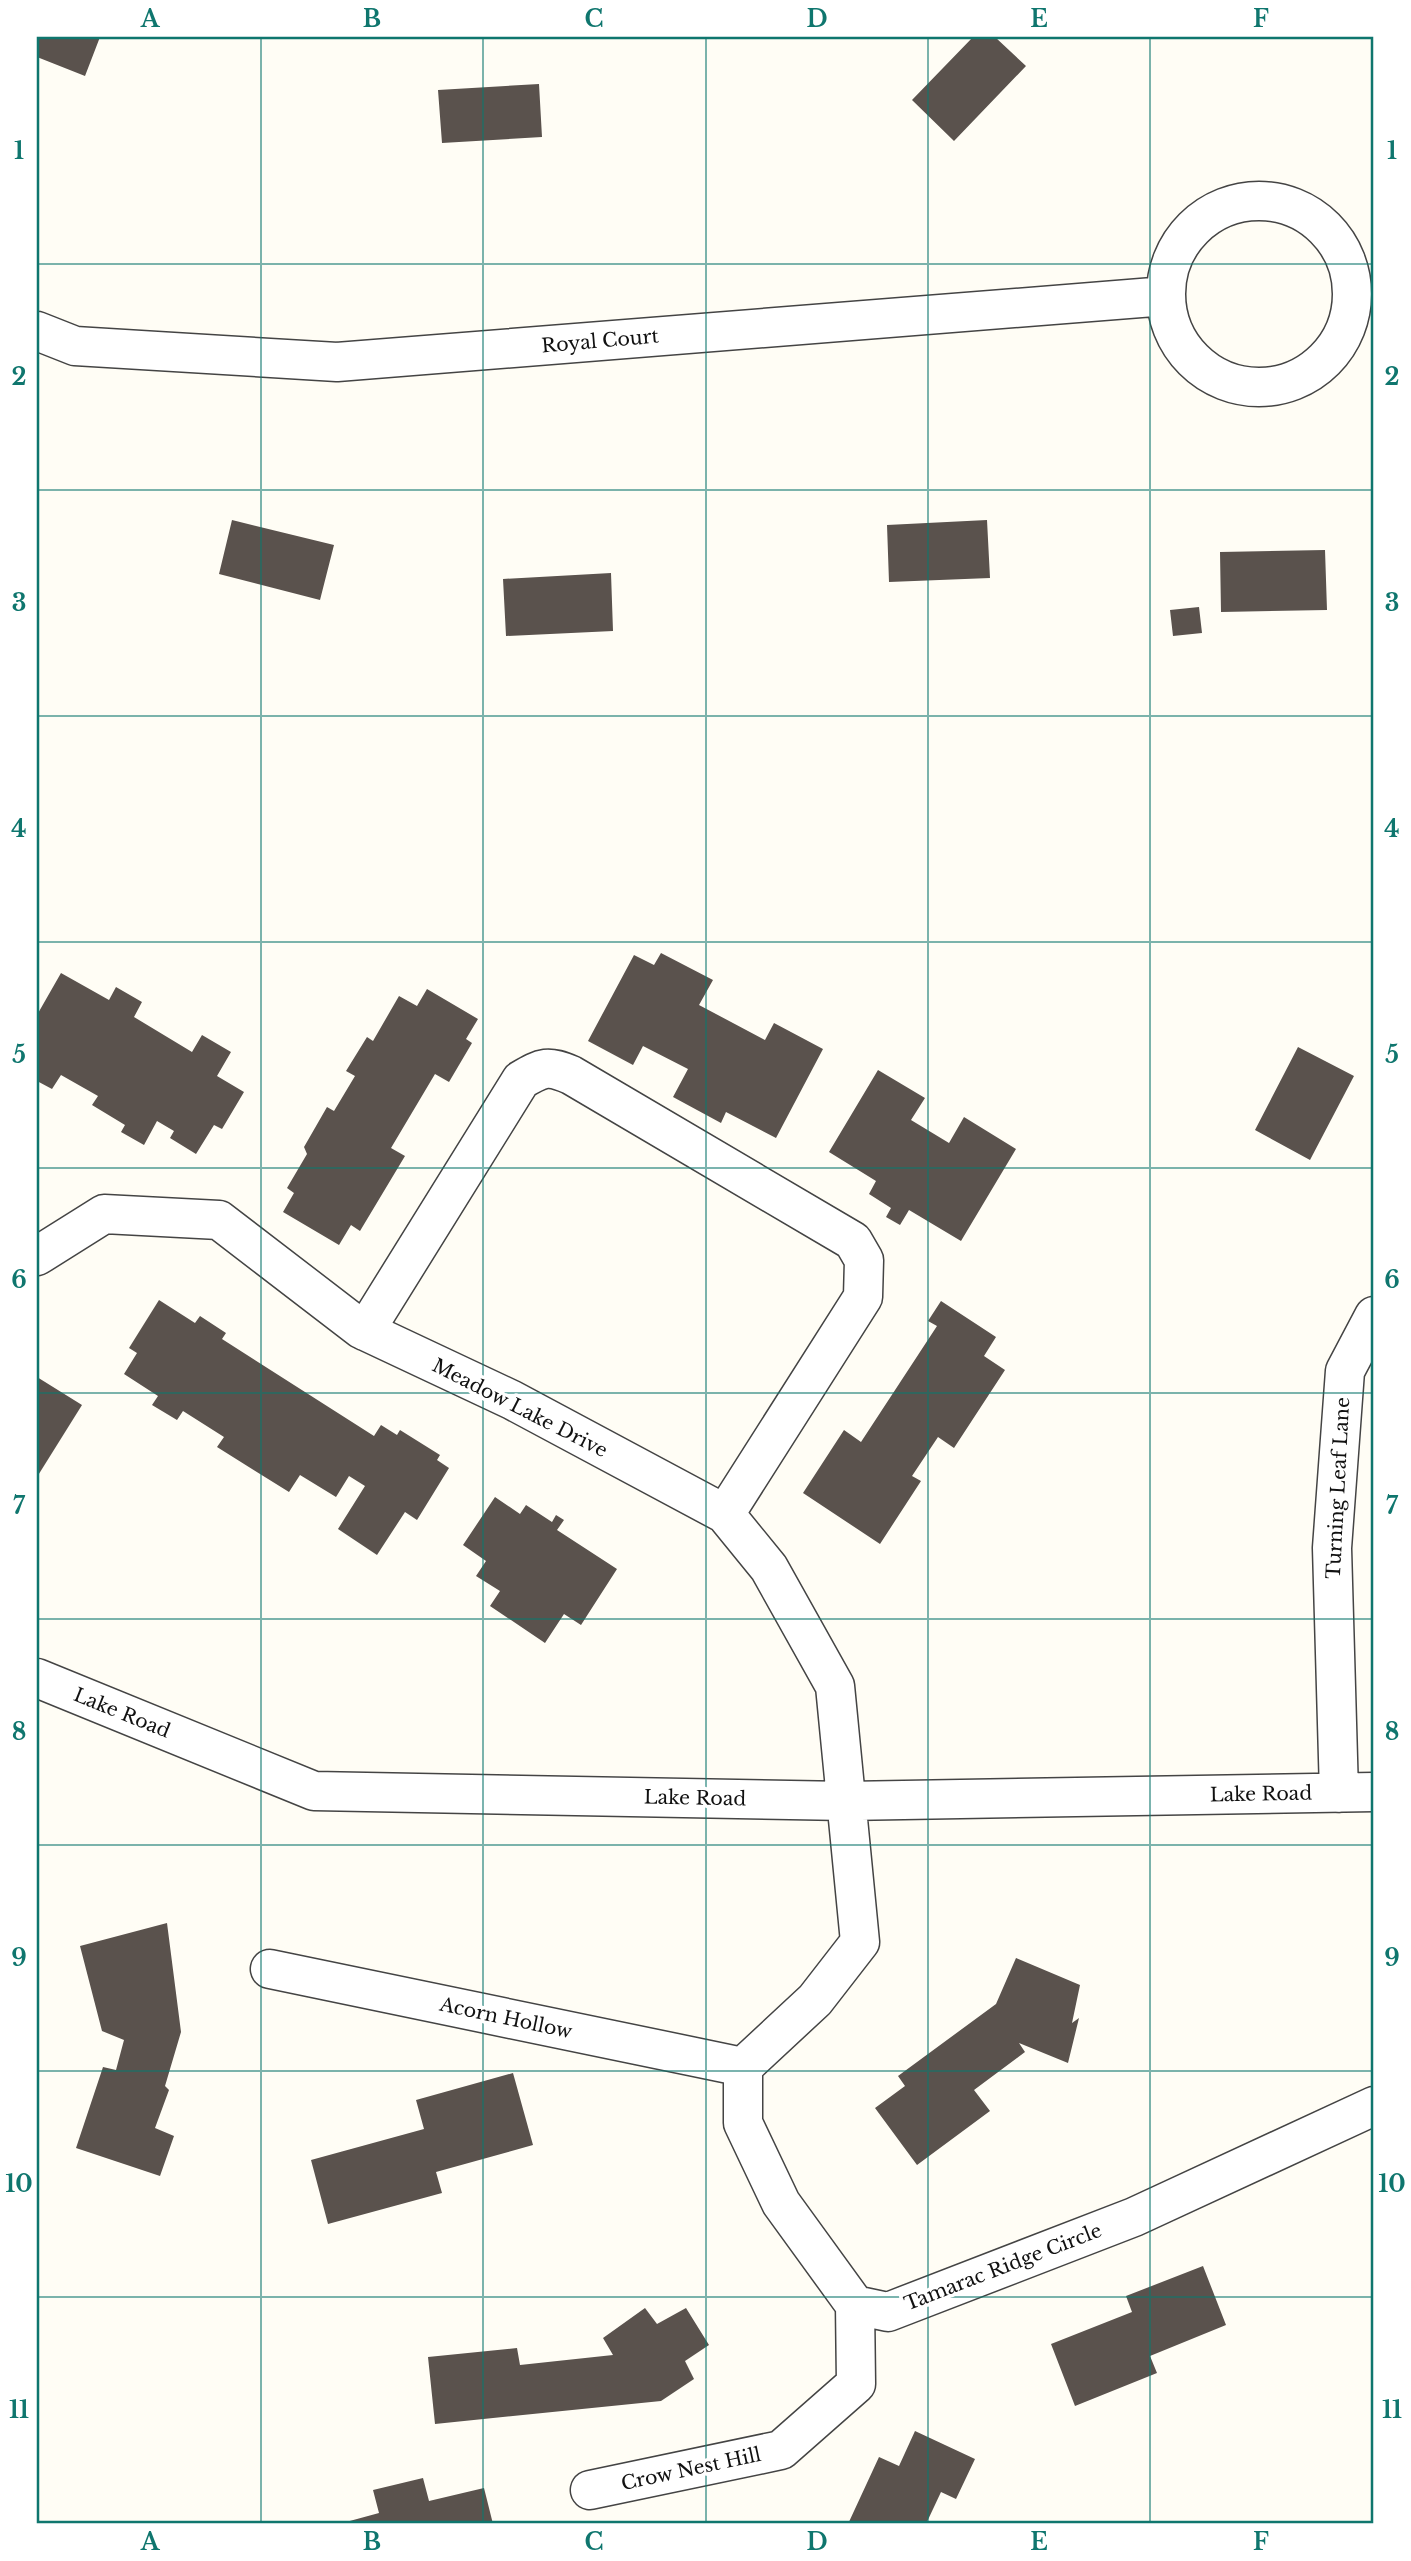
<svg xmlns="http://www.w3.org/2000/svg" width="1411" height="2561" viewBox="0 0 1411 2561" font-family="'Libre Baskerville',serif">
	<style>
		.building { fill: #5a524d }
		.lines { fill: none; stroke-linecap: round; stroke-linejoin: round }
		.minor-casing { stroke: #444; stroke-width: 41 }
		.minor { stroke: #fff; stroke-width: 38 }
		.grid { fill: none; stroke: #0f766e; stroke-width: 2; stroke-opacity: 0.55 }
		.labels { text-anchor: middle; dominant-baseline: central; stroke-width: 7; stroke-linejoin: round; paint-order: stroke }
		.street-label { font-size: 19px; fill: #111; stroke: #fff }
		.neatline { fill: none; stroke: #0f766e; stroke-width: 2.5 }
		.grid-label { font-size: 23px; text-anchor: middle; font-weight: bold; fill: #0f766e }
	</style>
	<rect width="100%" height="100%" fill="#fffdf5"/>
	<path class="building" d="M37,37H100L85,76L37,57Z
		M973,37H995L1026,66L954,141L912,100Z
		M539,84L542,137L442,143L438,90Z
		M232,520L334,545L320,600L219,574Z
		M987,520L990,578L889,582L887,525Z
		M1325,550L1327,610L1221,612L1220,552Z
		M611,573L613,631L506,636L503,579Z
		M1199,607L1202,633L1173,636L1170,610Z
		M661,953L713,980L699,1005L765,1040L774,1023L823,1049L776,1138L726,1112L721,1123L673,1097L688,1069L643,1046L633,1065L588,1041L634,955L654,965Z
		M61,973L109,1000L116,987L142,1002L134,1017L192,1052L202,1035L231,1052L217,1076L244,1092L222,1129L214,1125L196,1154L170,1138L174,1131L157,1121L144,1145L121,1132L125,1125L92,1105L98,1096L61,1075L52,1089L37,1081L39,1067L37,1065V1015Z
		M427,989L478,1019L466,1039L472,1043L449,1082L435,1074L391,1148L405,1156L360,1231L351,1225L339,1245L283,1212L294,1193L287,1188L307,1154L304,1147L327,1107L334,1111L355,1076L346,1071L367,1037L373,1041L399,996L417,1006Z
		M1298,1047L1354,1076L1310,1160L1255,1130Z
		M878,1070L925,1098L911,1120L949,1143L964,1117L1016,1149L961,1241L909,1210L900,1225L886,1217L891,1208L869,1194L876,1181L829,1152Z
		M159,1300L195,1323L200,1316L226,1333L222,1339L374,1436L381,1425L397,1435L400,1430L440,1455L437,1460L449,1468L417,1520L405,1512L377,1555L338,1529L365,1486L349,1476L336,1497L300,1475L289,1492L217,1447L224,1437L183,1411L177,1420L152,1405L158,1396L124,1374L137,1353L129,1348Z
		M941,1301L996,1337L984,1356L1005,1370L954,1448L938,1437L912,1476L921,1481L880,1544L803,1493L844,1430L861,1442L937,1326L928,1321Z
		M37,1377L82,1405L37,1477Z
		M495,1497L520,1514L526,1505L552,1522L556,1515L564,1520L557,1530L617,1569L581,1625L564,1614L545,1643L490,1606L500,1591L476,1576L486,1561L463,1545Z
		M167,1923L181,2032L165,2086L169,2090L155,2128L174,2136L160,2176L76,2148L103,2067L116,2070L124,2040L102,2031L80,1946Z
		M1016,1958L1080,1985L1072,2023L1079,2018L1068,2063L1019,2043L1025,2052L974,2090L990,2111L917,2165L875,2108L905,2086L898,2076L996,2004Z
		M513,2073L533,2145L436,2172L442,2193L328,2224L311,2160L424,2129L416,2100Z
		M1203,2266L1226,2325L1150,2356L1157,2373L1075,2406L1051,2344L1132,2312L1126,2296Z
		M645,2308L657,2324L686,2308L709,2345L685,2361L694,2379L661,2401L435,2424L428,2357L517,2348L520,2365L613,2355L603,2338Z
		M915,2431L975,2459L956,2499L941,2492L926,2524H848L879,2457L899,2466Z
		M423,2478L429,2501L484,2488L493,2524H347L346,2522L379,2513L373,2490Z"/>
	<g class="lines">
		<defs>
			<path id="minor" d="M1166 294a93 93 0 1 1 186 0a93 93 0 1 1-186 0Z
				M37,331L75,346L337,362L1166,296
				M37,1256L104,1214L219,1220L361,1329L512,1400L725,1514L769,1568L835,1686L860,1942L815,2000L743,2067V2123L781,2203L855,2305L888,2312L1134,2217L1374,2106
				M365,1331L521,1080C543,1067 548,1065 571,1075L853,1241L864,1260L863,1297L725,1514
				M37,1678L314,1791L846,1801L1374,1792
				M1339,1793L1332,1548L1345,1371L1374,1316
				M270,1969L743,2067
				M590,2490L781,2450L856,2384L855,2305"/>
		</defs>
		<use href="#minor" class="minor-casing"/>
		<use href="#minor" class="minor"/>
	</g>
	<path class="grid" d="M261,37V2524M483,37V2524M706,37V2524M928,37V2524M1150,37V2524M37,264H1374M37,490H1374M37,716H1374M37,942H1374M37,1168H1374M37,1393H1374M37,1619H1374M37,1845H1374M37,2071H1374M37,2297H1374"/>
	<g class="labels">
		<g class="street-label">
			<text transform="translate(600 341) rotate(-5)">Royal Court</text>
			<text transform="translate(520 1408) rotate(27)">Meadow Lake Drive</text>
			<text transform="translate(1338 1488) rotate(-87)">Turning Leaf Lane</text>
			<text transform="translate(122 1713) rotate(22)">Lake Road</text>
			<text transform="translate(1261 1794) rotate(-1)">Lake Road</text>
			<text transform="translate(695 1798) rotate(1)">Lake Road</text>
			<text transform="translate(506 2018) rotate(12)">Acorn Hollow</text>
			<text transform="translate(1003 2267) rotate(-21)">Tamarac Ridge Circle</text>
			<text transform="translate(691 2469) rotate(-12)">Crow Nest Hill</text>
		</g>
	</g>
	<rect width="1411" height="2561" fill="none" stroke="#ffffff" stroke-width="77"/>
	<rect x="38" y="38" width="1334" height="2484" class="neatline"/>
	<g class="grid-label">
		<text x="150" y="27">A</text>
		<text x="372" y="27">B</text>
		<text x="594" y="27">C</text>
		<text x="817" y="27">D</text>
		<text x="1039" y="27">E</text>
		<text x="1261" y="27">F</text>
		<text x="19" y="159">1</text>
		<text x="1392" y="159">1</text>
		<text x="19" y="385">2</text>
		<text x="1392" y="385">2</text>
		<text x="19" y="611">3</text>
		<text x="1392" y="611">3</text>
		<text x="19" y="837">4</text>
		<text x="1392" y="837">4</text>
		<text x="19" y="1063">5</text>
		<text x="1392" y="1063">5</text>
		<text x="19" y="1288">6</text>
		<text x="1392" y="1288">6</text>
		<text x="19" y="1514">7</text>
		<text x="1392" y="1514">7</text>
		<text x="19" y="1740">8</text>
		<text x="1392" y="1740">8</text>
		<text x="19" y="1966">9</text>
		<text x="1392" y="1966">9</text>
		<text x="19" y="2192">10</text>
		<text x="1392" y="2192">10</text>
		<text x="19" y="2418">11</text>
		<text x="1392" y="2418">11</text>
		<text x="150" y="2550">A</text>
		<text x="372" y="2550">B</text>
		<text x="594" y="2550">C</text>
		<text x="817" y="2550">D</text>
		<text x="1039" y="2550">E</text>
		<text x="1261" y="2550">F</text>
	</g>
</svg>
